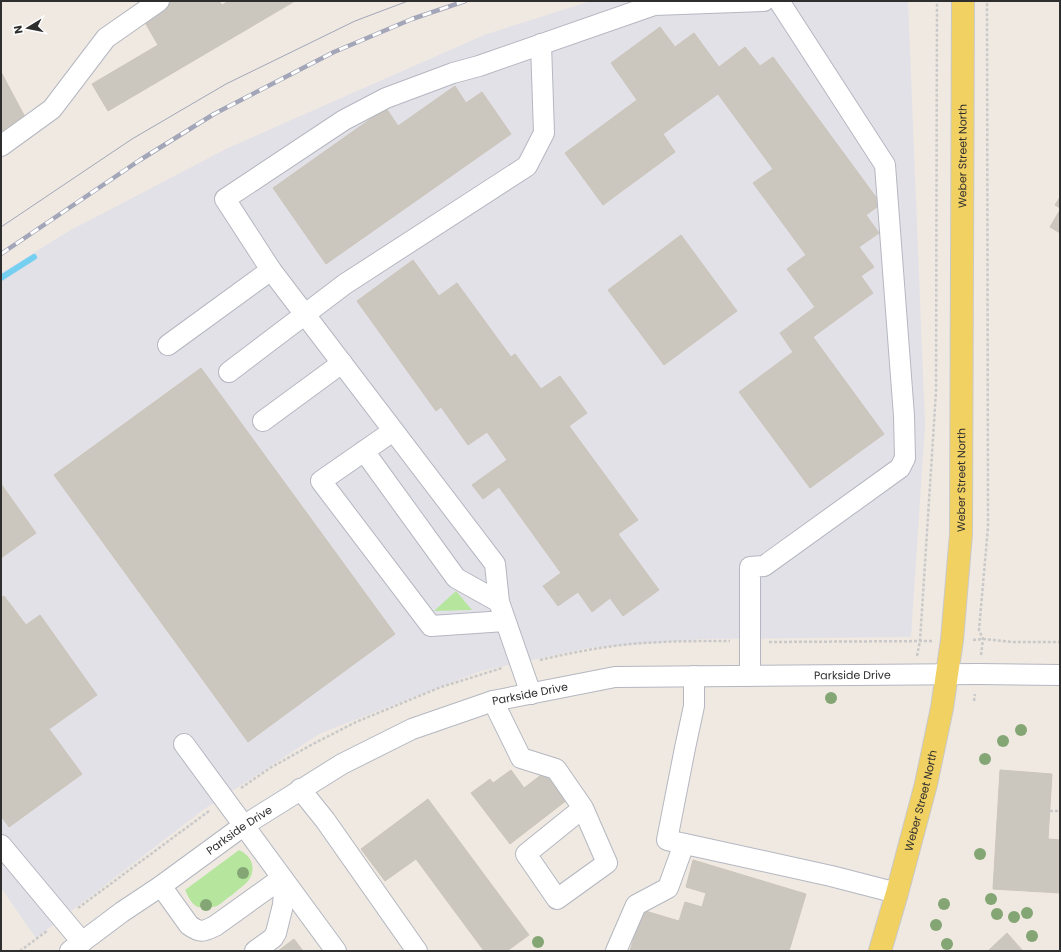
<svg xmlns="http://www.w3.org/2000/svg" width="1061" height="952" viewBox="0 0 1061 952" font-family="Poppins,sans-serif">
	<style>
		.industrial { fill: #e3e1e8 }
		.green { fill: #b6e59e }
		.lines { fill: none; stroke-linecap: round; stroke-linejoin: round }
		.stream { stroke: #75cff0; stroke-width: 6 }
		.building { fill: #cbc7bf; stroke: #cbc5ba }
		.minor-casing { stroke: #b4b7c1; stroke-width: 22 }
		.major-casing { stroke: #c9c9c9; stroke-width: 24 }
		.path { stroke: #c9c9c9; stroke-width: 2.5; stroke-dasharray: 3 2; stroke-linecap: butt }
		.minor { stroke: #fff; stroke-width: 20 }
		.major { stroke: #f2d163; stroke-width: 22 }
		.tram { stroke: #a3a6b8; stroke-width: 1 }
		.rail-casing { stroke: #a3a6b8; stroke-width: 4.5 }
		.rail { stroke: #fff; stroke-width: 3; stroke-dasharray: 9; stroke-linecap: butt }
		.tree { fill: #84a574 }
		.labels { text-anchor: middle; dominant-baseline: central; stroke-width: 3.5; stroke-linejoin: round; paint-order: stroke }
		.street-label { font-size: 11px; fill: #2e2e2e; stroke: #fff }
	</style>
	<rect width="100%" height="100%" fill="#efe9e1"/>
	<path class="industrial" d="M591,1H908L925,425L911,637L701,639L588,648L481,671L321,733L203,810L36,938L1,888V273L69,231L228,148L484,35Z"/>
	<path class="green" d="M456,591L472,610L434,611Z
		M239,850C252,856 257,869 248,881C244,886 237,890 232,895C227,898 222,903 217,906C212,908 203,908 198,907C191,904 188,896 185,890Z"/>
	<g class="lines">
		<path class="stream" d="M1,278L34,257"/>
	</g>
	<path class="building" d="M173,1H219L222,5L229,1H295L108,111L92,84L158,45L143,19Z
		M660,27L675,47L694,33L719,67L745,47L760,66L773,57L881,204L866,215L879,233L859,247L874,267L861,276L873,293L813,337L884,434L810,488L739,392L793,352L780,333L815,307L787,269L806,255L753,183L773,169L718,94L663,134L675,152L603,205L565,153L637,100L611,63Z
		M1,72L25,117L1,132Z
		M455,86L466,103L482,92L511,134L326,264L273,188L386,108L398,126Z
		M1060,197V208L1055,205Z
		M1060,210V233L1050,227Z
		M681,235L737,311L664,365L608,290Z
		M413,260L439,296L457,283L511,357L515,354L541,389L560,376L587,413L569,426L638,520L618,534L659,590L623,616L610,598L592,612L578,592L558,606L543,586L561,573L499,487L483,499L472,485L507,460L487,432L468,445L441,407L436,411L357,301Z
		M201,368L395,634L248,742L54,475Z
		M1,484L36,533L1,558Z
		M4,596L26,625L40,615L97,695L49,729L82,774L9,827L1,816V598Z
		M511,770L524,788L545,772L567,800L510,844L471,793L490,779L493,783Z
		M1000,770L1052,774L1048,839L1060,840V893L993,889Z
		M428,799L529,935L507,951H484L416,859L385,881L361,849Z
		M693,860L806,894L789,951H630L642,910L679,921L685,902L702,907L706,893L686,887Z
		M1007,933L1023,951H988Z
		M294,939L303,951H278Z"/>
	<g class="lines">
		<defs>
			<g id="minor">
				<path d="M1,146L52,109L106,38L159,1"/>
				<path d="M168,345L271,270"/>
				<path d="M229,372L345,284L527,166L544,133L541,44"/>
				<path d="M263,421L342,363"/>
				<path d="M393,431L321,481L431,626L505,621"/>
				<path d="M364,451L456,578L499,602"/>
				<path d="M694,676V706L685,748L667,840L831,876L897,893"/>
				<path d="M750,676V567L764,566L900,468L905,458L904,416L885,165L779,1"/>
				<path d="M531,694L499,602L495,564L271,270L225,199L344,120L386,98L453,73L479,66L654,5L764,1"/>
				<path d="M493,701L521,758L556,769L583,808L607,863L557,899L526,854L583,808"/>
				<path d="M184,744L336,951"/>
				<path d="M300,789L325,820L417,951"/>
				<path d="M1,845L82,942"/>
				<path d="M161,886L189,925C200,933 203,932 215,926L282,878L284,893L283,905L276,933L273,938L255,951"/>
				<path id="s1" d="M70,951L122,912L161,886L243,826L342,764L412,729L493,701L615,677L978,674L1060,675"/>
				<path d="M616,951L636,905L668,888L684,844"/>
			</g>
			<g id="major">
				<path id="s2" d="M880,951L897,893L926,784L942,708L952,640L961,534L963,1"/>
			</g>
		</defs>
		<use href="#minor" class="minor-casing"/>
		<use href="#major" class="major-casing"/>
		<path class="path" d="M973,640L983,639L1013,642H1060
			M769,642L932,641
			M981,655L983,639L979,630L988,527L987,1
			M917,656L920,641L936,392L937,1
			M540,660C570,653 600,647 631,644C664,641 697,641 730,641
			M974,701L975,694
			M241,788L270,768L311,745L356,722L441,687L502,668
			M1050,811H1060
			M78,908L209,811
			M20,951L47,931"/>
		<use href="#minor" class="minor"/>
		<use href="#major" class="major"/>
		<path class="tram" d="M1,227L132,139L226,84L355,21L408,1"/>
		<defs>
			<path id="rail" d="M1,254L140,160L214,114L334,52L412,19L465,1"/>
		</defs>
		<use href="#rail" class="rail-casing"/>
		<use href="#rail" class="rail"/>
	</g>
	<g class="tree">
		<circle cx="831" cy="698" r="6"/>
		<circle cx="1021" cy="730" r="6"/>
		<circle cx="1003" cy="741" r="6"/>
		<circle cx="985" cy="759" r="6"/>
		<circle cx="980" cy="854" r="6"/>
		<circle cx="243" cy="873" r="6"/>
		<circle cx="991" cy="899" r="6"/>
		<circle cx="944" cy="904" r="6"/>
		<circle cx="206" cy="905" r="6"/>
		<circle cx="1027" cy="913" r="6"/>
		<circle cx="997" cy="914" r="6"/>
		<circle cx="1014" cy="917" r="6"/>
		<circle cx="936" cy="925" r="6"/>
		<circle cx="1032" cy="936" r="6"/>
		<circle cx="538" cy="942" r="6"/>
		<circle cx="947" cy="944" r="6"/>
	</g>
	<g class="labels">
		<g class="street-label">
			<text stroke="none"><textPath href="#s2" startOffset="804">Weber Street North</textPath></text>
			<text stroke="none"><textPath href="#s2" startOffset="480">Weber Street North</textPath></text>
			<text stroke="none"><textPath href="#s1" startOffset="856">Parkside Drive</textPath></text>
			<text stroke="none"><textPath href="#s1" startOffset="532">Parkside Drive</textPath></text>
			<text stroke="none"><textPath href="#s2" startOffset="156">Weber Street North</textPath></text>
			<text stroke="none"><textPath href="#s1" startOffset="208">Parkside Drive</textPath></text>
		</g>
	</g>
	<rect width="1061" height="952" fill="none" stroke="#2e2e2e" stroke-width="4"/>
	<g transform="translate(28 28) rotate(260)" stroke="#ffffff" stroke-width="3" paint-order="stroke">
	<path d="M0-3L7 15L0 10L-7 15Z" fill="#2e2e2e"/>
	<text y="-6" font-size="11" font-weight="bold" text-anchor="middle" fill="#2e2e2e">N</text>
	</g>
</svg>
